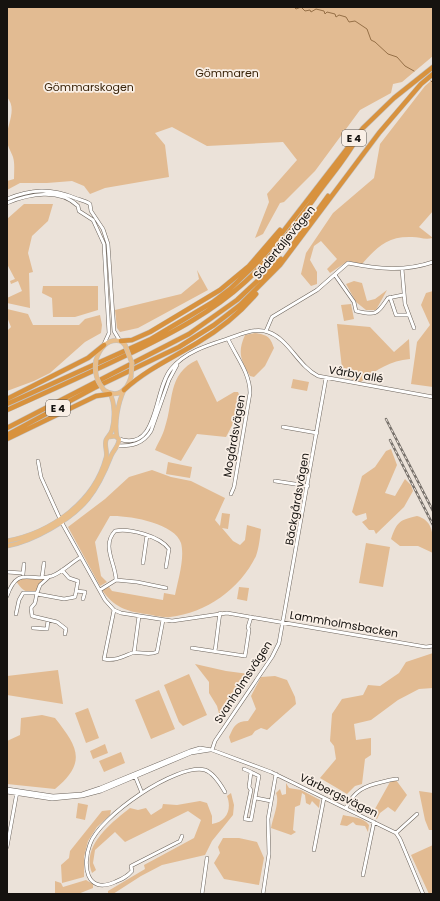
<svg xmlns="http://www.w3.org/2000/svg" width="440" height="901" viewBox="0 0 440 901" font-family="Poppins,sans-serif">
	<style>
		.green { fill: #e2bb92 }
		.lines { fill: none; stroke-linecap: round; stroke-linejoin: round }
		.stream { stroke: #967047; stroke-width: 1 }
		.minor-casing { stroke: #6c645c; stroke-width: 4 }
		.major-casing { stroke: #c2c1c1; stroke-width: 5 }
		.highway-casing { stroke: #c2c1c1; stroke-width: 5.5 }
		.minor { stroke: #fff; stroke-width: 3 }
		.major { stroke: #e8be8b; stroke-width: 4 }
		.highway { stroke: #d8923e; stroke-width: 4.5 }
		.rail-casing { stroke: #77716b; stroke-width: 2.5 }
		.rail { stroke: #f9efe6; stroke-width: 1; stroke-dasharray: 3; stroke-linecap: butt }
		.major-bridge-casing { stroke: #c2c1c1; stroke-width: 5; stroke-linecap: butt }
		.major-bridge { stroke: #e8be8b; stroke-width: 4 }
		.labels { text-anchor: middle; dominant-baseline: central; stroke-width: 3.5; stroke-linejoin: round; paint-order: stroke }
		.shield { fill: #f9efe6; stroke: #595450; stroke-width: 1 }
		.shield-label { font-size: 10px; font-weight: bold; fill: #15120f }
		.park-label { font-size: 11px; fill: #3a240a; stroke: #f9efe6 }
		.street-label { font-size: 11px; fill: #15120f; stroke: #f9efe6 }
	</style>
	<rect width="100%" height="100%" fill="#ebe2d9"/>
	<path class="green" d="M7,7H433V56L402,82L393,84L391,93L360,110L315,171L284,202L280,203L263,234L255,238L269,202L267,194L297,160L283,142L207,146L172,127L155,133L165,145L169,177L105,188L90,194L84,186L72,181L47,183H20L7,190V181L14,179C14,172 15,163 13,157C11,151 7,146 7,139C6,125 18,110 7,97Z
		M433,79V211L419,227L433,238C424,240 420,237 412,237C387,236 377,247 362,264L348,261L330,273L327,269L337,259L321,241L314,246L310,260L317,272V284L311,286L301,274L306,253L333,213L374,178L380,144L425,86Z
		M24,204H53L48,221L32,236L28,253L33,272L29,273L30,308L7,303V298L22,291L18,281L11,284L10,281L15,279L7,264V219Z
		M197,270L208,290L138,328L120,332L117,328L115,310L181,294L199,279Z
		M354,281L362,283L367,301L375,299L387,290L376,310H366L356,302L346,284Z
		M43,286H98V310L75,317H53L52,298L42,293Z
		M433,291V387L411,384L417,342L430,325L421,305L426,293Z
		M351,304L354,319L344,321L341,305Z
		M7,309L28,314L33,325H79L85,319L100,315L102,325L101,333L85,342L50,373L34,381L7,391V331L11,327L7,317Z
		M337,324L370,327L394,352L409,339L410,359C390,361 377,369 361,382L343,377Z
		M255,333C267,335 270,336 274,348L265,366L254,377L250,376C241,360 237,353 245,335Z
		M197,360L217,402L234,392H238L241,399L237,416L226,437L197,434L181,461L155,450C158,443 163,435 165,427C174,401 167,374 197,360Z
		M293,379L309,382L307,391L291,388Z
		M391,449L397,465L385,493L395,496L405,479L411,485L413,491L404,507L376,534L374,530H369L362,522L367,519L366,513L356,516L352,512L362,476L375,467L386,451Z
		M168,462L192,467L190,478L166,474Z
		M152,470L171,477L191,481L225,498L215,520L220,526L222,513L230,514L228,529L222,528L233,541L240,545L245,540L247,525L261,529C260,537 259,548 256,556C240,589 206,613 170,617C162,618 153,615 146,614C125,611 114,607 102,590L109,587L112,591L163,600L164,593L175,595C178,580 185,558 181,543C175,523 128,515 110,516L95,542L101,576L107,582L100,586L68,527L105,499L129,477Z
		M417,516C435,521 433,538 433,553L418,546H400L391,539C397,522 399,520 417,516Z
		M366,543L390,547L383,587L359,583Z
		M23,578L47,579L36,592C25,593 22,590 16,581Z
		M239,587L249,588L247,601L237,599Z
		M433,653V688L419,689L398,700L371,720L354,724L356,740L371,738V755L365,759L362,784L355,786L347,794L320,778L336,759L334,746L330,741L332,714L342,699L363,695L368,685L380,686L399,673L406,662Z
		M195,664L226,671L249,674L220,717L217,706L209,693V682Z
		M58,670L63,704L7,695V676Z
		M189,674L207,715L183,726L179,722L164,685Z
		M275,676L287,680L295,697L296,704L267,730L261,728L255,731L252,735L231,743L229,737C234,726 236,721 248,721L256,709L251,696L261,677Z
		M159,690L175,729L151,739L135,700Z
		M88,708L99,738L86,743L75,713Z
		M42,715L55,718C77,746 88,762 55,789L7,784V741L20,735L21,718Z
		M105,744L108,753L93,759L90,751Z
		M121,752L125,763L104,772L99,761Z
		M396,780L407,795L395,812L388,807L380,813L377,819L371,816L390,782Z
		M286,783L289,788L301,790L320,800L319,808L312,801L310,805L306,803L305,795L302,793L300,805L295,807L293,830L296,832L291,835L271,828C273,817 280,802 276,793L280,789L282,795L286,794Z
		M419,791L433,793V836L432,830H429L425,820Z
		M231,793L234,805L233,815L212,841L205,855L162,865L141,876L113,894H108V891L145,869L144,865L194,838L201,820L188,811L125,842L115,832L95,850L93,863L96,870L92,873C81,846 111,823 130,808L138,810L146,808L151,815L162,808L163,804L177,805L200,801L207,803L212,816V824C227,822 232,809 227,796Z
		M78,803L88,805L85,820L76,818Z
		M111,810L110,815L97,827L88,841L84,857V877L62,883L61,865L69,858L70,851L102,811Z
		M343,815C351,817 363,817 369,825L368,832L365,826L356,825L353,822L347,826L340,825Z
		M223,838H239L257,842L264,858L259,885L224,879L214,863L220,853L218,847Z
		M433,845V894H429L411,855Z
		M86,880L93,884V888L78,894H55V881L61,883L63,887Z"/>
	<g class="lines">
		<path class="stream" d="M289,7H292
			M294,7L296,9L301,7L305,11L310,10L311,12L316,9L324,11L325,14L327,12L335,14L336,17L339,15L346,17L349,22L355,21L367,29L371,40L375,42L388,54L397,57L405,66L414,71
			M431,81L433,83"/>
		<defs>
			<path id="minor" d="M7,199C31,189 51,188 75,198C80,200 86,201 90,204L91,211L103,229L108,244L114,331L120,341
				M7,203C29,194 59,188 78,206
				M78,206L79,211L93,220L104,244L109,333L104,344
				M402,269L405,304L414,328
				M335,275L354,302L356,311C377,316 377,314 388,298L403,295
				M390,297L396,315H408
				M266,331L272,317L317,290L348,263C378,269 404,272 433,262
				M228,339C236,356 250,373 250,393L234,487L231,494
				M283,427L317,433
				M119,439C159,452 153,391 171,369C185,352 208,345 227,339C240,335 254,327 268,332C289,339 298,366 318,376L433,397
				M118,446C132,446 143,444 151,431L169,380L177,365
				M38,461L41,477L60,519
				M275,481L308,486
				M62,523L105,600L114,610L121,613L172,621L227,613L426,647L433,646
				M143,563L147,535
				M7,572L22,573
				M23,574L24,564
				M42,577L44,563
				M116,580L137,582L166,588
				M100,590L116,580C116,564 101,546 115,531C129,528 160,536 169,549L166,567
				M76,591L85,592L83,599
				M37,593L35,603L31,608L32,616L57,622L66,629L65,634
				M37,594L64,599L75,597L78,581L69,578L62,570
				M7,596C18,565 29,583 52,576C61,573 72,562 81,557
				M114,610L104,659C115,661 122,657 132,653C139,651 148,656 157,652L163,620
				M16,614L19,600L23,593H37L40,585L50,576
				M33,628L47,629L48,620
				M192,648L245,656L249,630L248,627L251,617
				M215,651C217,637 218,626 220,613
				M134,653L139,616
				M212,750L215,741L272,657L279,643L326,378
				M244,769L251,772
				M251,772L259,776L251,820L245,819L251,790L249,787Z
				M135,776L142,793
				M7,789L53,796L82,794L100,788L190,751L200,748L212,750L271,772L396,833L400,839L423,894
				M7,792L52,799L82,796L101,791L191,753L210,750
				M256,798L271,801
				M346,808C354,791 364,786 382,782C387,781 392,779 397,779
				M396,833L417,814
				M182,836L180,841L131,866L132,871C127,877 122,879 115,882C86,895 82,865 90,844C99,817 176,763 205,770C214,773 221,785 225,792
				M7,847L17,792
				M314,850L324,798
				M363,875L374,822
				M202,894L207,858
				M263,894L269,854L268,819L276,774"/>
			<path id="major" d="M96,360C100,348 107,338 121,341L125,345
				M104,390C118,399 127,390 131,377
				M117,437C114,423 118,403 124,390
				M7,541C50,533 94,503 106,458C108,452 104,446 106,440C107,437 111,434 112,430C115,420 115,402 110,394
				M7,546C23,543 36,537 50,529C84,510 97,492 111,456C114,449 119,446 119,439L115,436L108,437"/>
			<path id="highway" d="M291,247L328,196
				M121,341L132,340L150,332L220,290L249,266L280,230
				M124,390C146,370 172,358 197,343C219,330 240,313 256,294
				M7,399L88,358L104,345
				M7,404L151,339L213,302L230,289L258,262L275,242L363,128L394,98L433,67
				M7,410C49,391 92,372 133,352C174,332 212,312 245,282C272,257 295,225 316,196C330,176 347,158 358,136
				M7,428L189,334L237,300L281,259
				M7,435L94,388L179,347L214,325L240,305L280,265L379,133L421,84L433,74
				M7,439L96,396L110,394"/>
		</defs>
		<use href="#minor" class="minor-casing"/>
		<use href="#major" class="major-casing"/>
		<use href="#highway" class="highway-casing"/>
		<use href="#minor" class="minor"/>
		<use href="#major" class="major"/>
		<use href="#highway" class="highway"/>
		<defs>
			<path id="rail" d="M386,419L433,511
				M390,440L433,525"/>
		</defs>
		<use href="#rail" class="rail-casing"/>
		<use href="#rail" class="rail"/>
		<defs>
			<path id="major-bridge" d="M125,345L132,363L131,377
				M96,360C94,371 97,382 104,390"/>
		</defs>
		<use href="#major-bridge" class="major-bridge-casing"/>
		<use href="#major-bridge" class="major-bridge"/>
	</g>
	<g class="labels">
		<g class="shield">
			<rect x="342" y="130" width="24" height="16" rx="3"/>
			<rect x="46" y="400" width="24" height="16" rx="3"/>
		</g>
		<g class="shield-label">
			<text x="354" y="138">E 4</text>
			<text x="58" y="408">E 4</text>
		</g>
		<g class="park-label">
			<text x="227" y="73">Gömmaren</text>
			<text x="89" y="87">Gömmarskogen</text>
		</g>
		<g class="street-label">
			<text transform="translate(284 242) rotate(-51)">Södertäljevägen</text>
			<text transform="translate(356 374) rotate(10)">Vårby allé</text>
			<text transform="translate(234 436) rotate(-80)">Mogårdsvägen</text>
			<text transform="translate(297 499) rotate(-80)">Bäckgårdsvägen</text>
			<text transform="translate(344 624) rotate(10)">Lammholmsbacken</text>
			<text transform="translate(243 682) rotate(-57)">Svanholmsvägen</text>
			<text transform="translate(339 795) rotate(26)">Vårbergsvägen</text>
		</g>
	</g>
	<rect width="440" height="901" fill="none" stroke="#15120f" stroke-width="16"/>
</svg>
